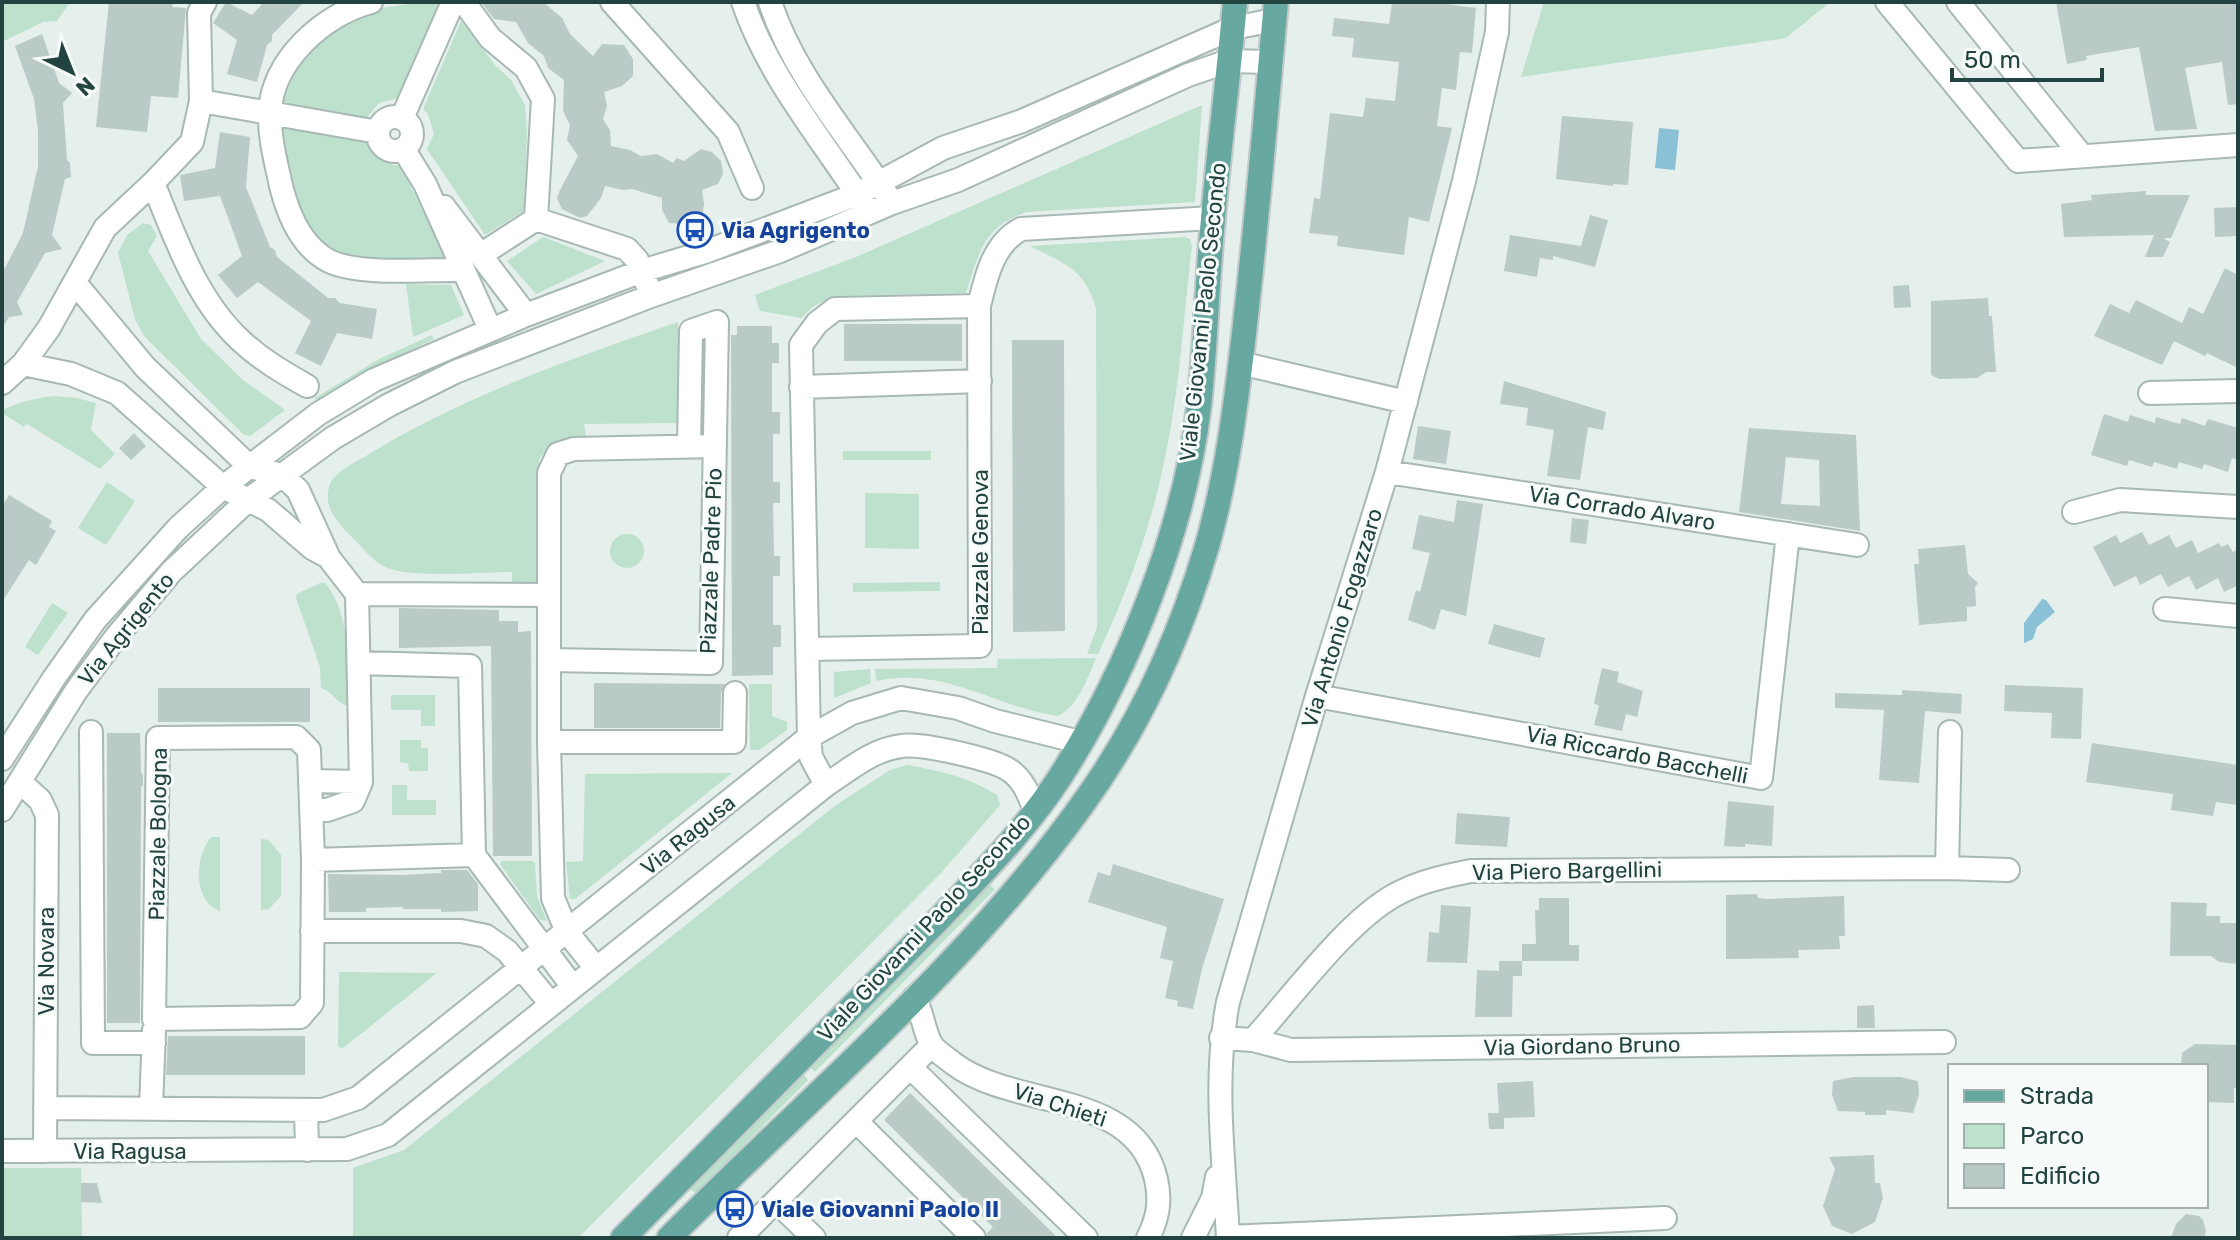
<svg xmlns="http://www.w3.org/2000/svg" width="2240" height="1240" viewBox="0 0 2240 1240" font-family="Rubik,sans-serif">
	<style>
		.green { fill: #bde1cc }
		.water { fill: #8ac1d7 }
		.building { fill: #bacac6; fill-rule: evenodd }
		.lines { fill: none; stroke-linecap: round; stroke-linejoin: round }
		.minor-casing { stroke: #a7b8b5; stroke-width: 26 }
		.major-casing { stroke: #c1cac9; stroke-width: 28 }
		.minor { stroke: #fff; stroke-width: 22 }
		.major { stroke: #67a8a0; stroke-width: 24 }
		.labels { text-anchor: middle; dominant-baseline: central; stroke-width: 6; stroke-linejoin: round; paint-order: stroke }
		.transit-label { font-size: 22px; font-weight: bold; fill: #164399; stroke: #f6fbf9; text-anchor: start }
		.street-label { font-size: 22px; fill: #22433f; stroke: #f6fbf9 }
	</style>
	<rect width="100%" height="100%" fill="#e5efec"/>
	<path class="green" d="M2,2H70L57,21L43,22L2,42Z
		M441,2L398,98L379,103L366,119L282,105C310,21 359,5 441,2Z
		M1544,2H1830L1786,38L1521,77Z
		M461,21L496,66L511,80L525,105L527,132L524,211L485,235L427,149L434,134L428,114L423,109Z
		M1202,105L1195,202L1027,212C983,226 979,253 966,293L835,296L814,306L801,318L760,311L755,295L856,257Z
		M277,123L365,137C372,155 381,163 400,166L450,262L349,259L327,249L313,234L293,200Z
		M143,223L151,225L157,236L148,251L201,339L243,380L285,410L250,436L243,434L144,336L135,319L118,253L127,235Z
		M543,237L605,261L536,294L507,261Z
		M1184,237L1190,239L1192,246C1183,322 1179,401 1161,476C1147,538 1125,597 1098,654H1087L1097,627L1096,308C1084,268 1065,264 1030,246Z
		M406,284L451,285L464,315L413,337Z
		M678,322V423L584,424L586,436C564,438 551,440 539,460L541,583L538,585L512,583V572C480,572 413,579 385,567C373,562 355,539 345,530C334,518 324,504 329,487C333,472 353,464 366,456C463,396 571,359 678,322Z
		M432,335L434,339L386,362L317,402L315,398L379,359Z
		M55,396L77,398L96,403L91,430L115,454L100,469L27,424L24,427L2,413V410C19,402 36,398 55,396Z
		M843,451H931V460H843Z
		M107,482L135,501L106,545L78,528Z
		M865,493L919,494V549L865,548Z
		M610 551a17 17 0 1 1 34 0a17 17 0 1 1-34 0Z
		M940,582V591L853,592V583Z
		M320,583H325C353,617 346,665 347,706C337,703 333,692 321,688L320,667L296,598L297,594Z
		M52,603L68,613L38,655L25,647Z
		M1096,658C1087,679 1079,705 1058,716C994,707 945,666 876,681L875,669L997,668L998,659Z
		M870,669L871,683L834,698V672Z
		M749,684H772V716L787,722V730L759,750H750Z
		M391,695H435V726H421V710H391Z
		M400,740H421V748H428V771H409L408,763L400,762Z
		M907,765C939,770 970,778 997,795L1000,805L941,873L578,1238H353V1168L404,1150L836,805L890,770Z
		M732,773L575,899H570L566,862L583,861L585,774Z
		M392,785H407V800H436V815H392Z
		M211,837H220V911C192,901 195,856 211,837Z
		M261,839L269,840L281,855V896L269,909L261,910Z
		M502,861H533L535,863L537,896L547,921L540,920L500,864Z
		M989,884L995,889L815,1072L810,1067Z
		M339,972L437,973L342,1049L338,1046Z
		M803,1074L808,1080L696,1194L690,1188Z
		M2,1168H81L82,1238H2Z"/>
	<path class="water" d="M1659,128L1679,130L1675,170L1655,168Z
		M2042,599L2046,600L2055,612L2037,627L2033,639L2024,643V623Z"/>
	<path class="building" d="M109,2H161L173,3L172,7L186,8L178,98L151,96L147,132L96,127Z
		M226,2L252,15L264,2H304L272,35V41L267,45L257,82L227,74L237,40L213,23Z
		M481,2H543L562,18L570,34L593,56L602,44L624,45L633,59V76L622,86L604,92L607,106L603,119L610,130L611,146L630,150L641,156L657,154L673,163L677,158L684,161L701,149L712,152L721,161L723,174L718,184L702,190L704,205L702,216L687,224L669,223L662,210V198L632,189L623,190L605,186L601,198L587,216L580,218L562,209L557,198L559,192L578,156L567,140L570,125L563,111L564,80L548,68L544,56L528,43L516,22L494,19Z
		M1392,2H1432L1476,8L1472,53L1460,52L1456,90L1442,88L1437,126L1452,128L1429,222L1409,217L1404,255L1337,246L1338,236L1309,233L1314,198L1320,199L1330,113L1363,117L1366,98L1395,101L1399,62L1352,57L1354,38L1332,36L1334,18L1389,24Z
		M2056,2H2238V104L2228,105L2222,62L2185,68L2197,129L2155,131L2139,47L2086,56L2087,60L2067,64Z
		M42,34L59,83L72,93L63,103L67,160L70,163L71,177L65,179L52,235L62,249L45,253L17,302L23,315L9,317L2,329V269L3,271L7,264L23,233L38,166V131L34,99L15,46Z
		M1562,116L1633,122L1628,185L1613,184V186L1556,179Z
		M220,132L250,137L246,187L270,247L275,250L277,257L328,298H335L340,303L377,309L372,339L337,333L321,366L295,353L311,321L258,282L237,298L218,275L242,256L220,196L184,201L180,175L215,168Z
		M2146,191V195H2190L2171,238H2163L2170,242L2163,257H2145L2154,235L2064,237L2061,204L2092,200L2091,195Z
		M2238,207V236L2215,237L2214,208Z
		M1590,215L1608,220L1595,267L1553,256V260L1540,258L1537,277L1504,271L1510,235L1581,246Z
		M2225,268L2238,275V368L2207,353L2205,356L2174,341L2162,365L2094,336L2110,304L2129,313L2136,300L2182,323L2189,307L2203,314Z
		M1909,285L1911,307L1894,308L1893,286Z
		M1988,298L1989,316H1992L1996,372H1986L1977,378L1939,379L1931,375V301Z
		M844,324H962V361H844Z
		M737,326H772V343H779V363H772V412H780V434H773V482H780V503H773L774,556H780V576H773V625H781V647H773V675L732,676L731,338V335H737Z
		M1012,340H1064L1065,631L1013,632Z
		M1504,381L1606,412L1603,430L1588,427L1580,480L1547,476L1554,430L1526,425L1528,408L1500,404Z
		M2104,414L2128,422L2130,415L2155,423L2156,417L2180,424L2182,418L2205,426L2208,419L2238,428V460L2232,458L2228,472L2204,464L2202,469L2179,462L2177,469L2154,462L2152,467L2129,460L2127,466L2091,455Z
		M1418,426L1451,431L1446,464L1413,459Z
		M1749,428L1856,435L1860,531L1739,512ZM1786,457L1819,460L1820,506L1781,504Z
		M134,433L146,446L131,460L119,448Z
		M9,495L52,521L49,527L56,531L36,565L29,560L2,602V506Z
		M1457,500L1483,504L1466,616L1441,609L1435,630L1408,620L1416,590L1420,592L1430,553L1412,549L1419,515L1454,522Z
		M1572,518L1589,520L1586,544L1570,542Z
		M2142,532L2149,545L2169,535L2176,548L2192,540L2198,553L2219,543L2221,547L2228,544L2233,552L2238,549V585L2224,592L2218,578L2196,590L2189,576L2168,587L2161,574L2140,585L2136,576L2114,587L2093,547L2116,535L2120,543Z
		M1965,545L1968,574L1978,583L1975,587L1976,606L1967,607V621L1919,625L1914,564H1919L1918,549Z
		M399,608L499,610V621H518V632L531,631L532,856H493L491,646L399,648Z
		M1494,624L1545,638L1540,658L1488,644Z
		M1602,668L1619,672L1617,682L1643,691L1637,717L1626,714L1622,731L1594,725L1599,706L1594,703Z
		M594,683L725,684L721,693L720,728H594Z
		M2005,685L2083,688L2081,739L2051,738L2052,713L2004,711Z
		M158,688H310V722H158Z
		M1902,690L1962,694L1961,714L1925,711L1919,783L1879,780L1884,710L1835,708V693L1902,695Z
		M107,733H140L141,772L143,776V785L141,787L140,1023H107Z
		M2092,743L2238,765V805L2216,802L2213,816L2171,810L2173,794L2086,782Z
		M1728,801L1774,806L1772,846L1745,844V847L1724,846Z
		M1457,813L1510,817L1507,847L1455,844Z
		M1113,864L1224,899L1202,969L1193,1009L1177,1006L1178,1001L1165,998L1173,961L1160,958L1167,927L1088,902L1098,872L1110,876Z
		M441,870H467L478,884V911L441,912V909H403V907L366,908V912H329L328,874L403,875L441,873Z
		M1757,894L1758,898L1767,899L1844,896L1845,936H1839L1840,949L1798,950L1799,958L1726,959V895Z
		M1539,898H1569V945H1579V961H1522V944H1536L1535,910H1539Z
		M2171,902L2207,903L2206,916H2220V923H2238V964L2219,962L2211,956H2170Z
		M1441,905L1471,907L1467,963L1427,962L1429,932L1439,933Z
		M1499,961H1522V976H1513L1512,1017H1475L1477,970L1499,971Z
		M1874,1005L1875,1028H1857V1006Z
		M168,1036H305V1075H166Z
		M2195,1044L2238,1045V1088H2234V1103L2206,1102V1066H2181L2182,1053Z
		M1853,1077H1900L1918,1081L1919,1095L1913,1113L1886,1110V1115H1865V1112L1838,1111L1832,1095L1833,1081Z
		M1533,1081L1535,1117L1504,1118V1129H1489L1488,1113H1499L1497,1083Z
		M910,1093L1058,1238H988L987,1233L993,1227L884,1120Z
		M1874,1155L1875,1183H1880L1883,1198L1875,1222L1852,1234L1832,1226L1823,1206L1835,1169L1829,1157Z
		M81,1183H97L102,1203L81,1202Z
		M2186,1214L2199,1216L2203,1220L2206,1231L2204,1238H2171L2176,1224Z"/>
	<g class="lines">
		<defs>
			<path id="minor" d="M205,2L199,13L201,101L192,142L153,183C175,237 196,299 240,340C260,359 284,373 307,386
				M371,2C324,14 271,61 270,113C269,137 276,162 281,186C288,214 302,247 329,261C359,276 429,269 463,270
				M464,2L490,38L526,68L543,99L536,219L482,254
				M612,2L728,132L752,188
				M743,2C769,78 822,139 865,206
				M770,2C793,73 846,133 887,195
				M1887,2L2018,161L2238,145
				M1958,2L2082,156
				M201,101L378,132
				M378 134a17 17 0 1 1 34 0a17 17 0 1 1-34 0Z
				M402,118L453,2
				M404,150L425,184L490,329
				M444,207L526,315
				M536,219L627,249L637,260L647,284
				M76,284L145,367L250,467L282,475L298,490L329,558L357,594L549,595
				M1240,363L1406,402
				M23,364L71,374L117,393L223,487L268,510L312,548L325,555
				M2,383L23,364L49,328L105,228L153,183
				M801,387L980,381
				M2150,393L2238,391
				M1387,472L1857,545
				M2074,512L2120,500L2238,507
				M2165,609L2238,616
				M808,649L980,646L979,306C986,277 993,244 1021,229L1213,218
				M550,660L711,663L717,322L691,331L689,446
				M1317,696L1761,778L1788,534
				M91,732L93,1043H154
				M296,737L309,750L313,860L312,1003L300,1017L154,1019L158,738Z
				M549,742H734L735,693
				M2,759L54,678L95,620L178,528L223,487L318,414L374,380L526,315L642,271L705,252L858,194L943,148L1022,121L1233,28L1274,20
				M310,781L361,782
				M20,782L40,800L47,815L45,1151
				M826,785L811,757L809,737L801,345L817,323L835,309L979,306
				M311,808L327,810L353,801L361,782L357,594
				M2,810L76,691L116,637L171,572L248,500L333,438L389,405L455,372L651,296L780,251L892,203L958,180L1188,75L1229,61L1271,62
				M474,855L573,987
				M313,860L474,855L470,666L359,663
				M1947,868L1950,732
				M312,931H461L486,936L507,951L551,1004
				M596,968L567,932L553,898L549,742V473L558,454L574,449L715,446
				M914,998C923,1012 923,1029 931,1044C935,1051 947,1058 954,1064C1016,1110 1135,1089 1156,1179C1161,1201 1158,1218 1148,1238
				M1221,1038L1253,1040L1291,1050L1944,1042
				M1253,1040C1291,998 1347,921 1395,895C1418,882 1445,876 1471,871L1947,868L2008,870
				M910,1067L1086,1238
				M45,1108L323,1110L358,1098L809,737L852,713L901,698L958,708L995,721L1080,742
				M151,1108L154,1030
				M306,1110L307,1150
				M856,1121L974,1238
				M2,1151L347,1149L388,1135L826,785C849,770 873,749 902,746C921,743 993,759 1009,770C1024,780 1029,795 1035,811
				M776,1201L814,1238
				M1228,1237L1665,1218
				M739,1238L932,1045
				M1193,1238L1213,1198L1217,1177
				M1228,1238C1224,1159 1213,1080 1228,1002L1317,696L1387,472L1464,181L1497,32L1498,2"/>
			<path id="major" d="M623,1238L942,916C983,872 1027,828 1060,777C1127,673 1185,529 1199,406C1206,344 1207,281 1213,219C1219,146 1229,74 1235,2
				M669,1238C809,1097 966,967 1082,805C1138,728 1180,637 1207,546C1227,476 1236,404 1244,333C1257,222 1266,112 1276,2"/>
		</defs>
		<use href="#minor" class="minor-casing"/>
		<use href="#major" class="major-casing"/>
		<use href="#minor" class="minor"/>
		<use href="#major" class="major"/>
	</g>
	<defs>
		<symbol id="bus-ring" viewBox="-11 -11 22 22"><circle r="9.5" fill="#f6fbf9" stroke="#1a4fb4" stroke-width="1.5"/><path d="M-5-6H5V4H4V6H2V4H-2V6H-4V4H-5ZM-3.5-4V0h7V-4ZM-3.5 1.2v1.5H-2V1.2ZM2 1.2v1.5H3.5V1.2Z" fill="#1a4fb4"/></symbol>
	</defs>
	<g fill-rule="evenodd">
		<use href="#bus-ring" x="675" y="210" width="40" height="40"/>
		<use href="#bus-ring" x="715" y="1189" width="40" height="40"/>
	</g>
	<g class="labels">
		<g class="transit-label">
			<text x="721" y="230">Via Agrigento</text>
			<text x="761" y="1209">Viale Giovanni Paolo II</text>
		</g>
		<g class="street-label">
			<text transform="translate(1203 312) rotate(-84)">Viale Giovanni Paolo Secondo</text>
			<text transform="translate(1622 508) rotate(9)">Via Corrado Alvaro</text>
			<text transform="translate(980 552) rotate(-90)">Piazzale Genova</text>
			<text transform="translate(711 561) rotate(-88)">Piazzale Padre Pio</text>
			<text transform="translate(1342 618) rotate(-73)">Via Antonio Fogazzaro</text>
			<text transform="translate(126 629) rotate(-51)">Via Agrigento</text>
			<text transform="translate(1637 755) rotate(11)">Via Riccardo Bacchelli</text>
			<text transform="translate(158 834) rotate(-89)">Piazzale Bologna</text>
			<text transform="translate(688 835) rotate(-39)">Via Ragusa</text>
			<text transform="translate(1567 871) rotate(-1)">Via Piero Bargellini</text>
			<text transform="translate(924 928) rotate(-47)">Viale Giovanni Paolo Secondo</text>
			<text transform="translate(46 961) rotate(-90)">Via Novara</text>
			<text transform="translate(1582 1046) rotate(-1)">Via Giordano Bruno</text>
			<text transform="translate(1060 1105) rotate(18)">Via Chieti</text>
			<text x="130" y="1151">Via Ragusa</text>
		</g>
	</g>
	<rect width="2240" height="1240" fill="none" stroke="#22433f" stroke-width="8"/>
	<rect x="1948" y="1064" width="260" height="144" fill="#f6fbf9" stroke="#a1b1af" stroke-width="2"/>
	<rect x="1964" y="1090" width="40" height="12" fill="#67a8a0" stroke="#a1b1af" stroke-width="2"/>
	<text x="2020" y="1104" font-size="24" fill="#22433f">Strada</text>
	<rect x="1964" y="1124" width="40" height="24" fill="#bde1cc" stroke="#a1b1af" stroke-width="2"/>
	<text x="2020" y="1144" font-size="24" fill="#22433f">Parco</text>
	<rect x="1964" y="1164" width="40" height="24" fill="#bacac6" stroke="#a1b1af" stroke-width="2"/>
	<text x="2020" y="1184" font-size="24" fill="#22433f">Edificio</text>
	<g transform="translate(72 72) rotate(137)" stroke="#f6fbf9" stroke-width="6" paint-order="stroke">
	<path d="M0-6L14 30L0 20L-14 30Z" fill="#22433f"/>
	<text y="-12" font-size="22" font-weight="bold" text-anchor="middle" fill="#22433f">N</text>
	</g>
	<path d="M1952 68v12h150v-12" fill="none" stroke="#22433f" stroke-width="4"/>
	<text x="1964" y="68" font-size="24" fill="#22433f" stroke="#f6fbf9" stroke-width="6" paint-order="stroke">50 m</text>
</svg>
